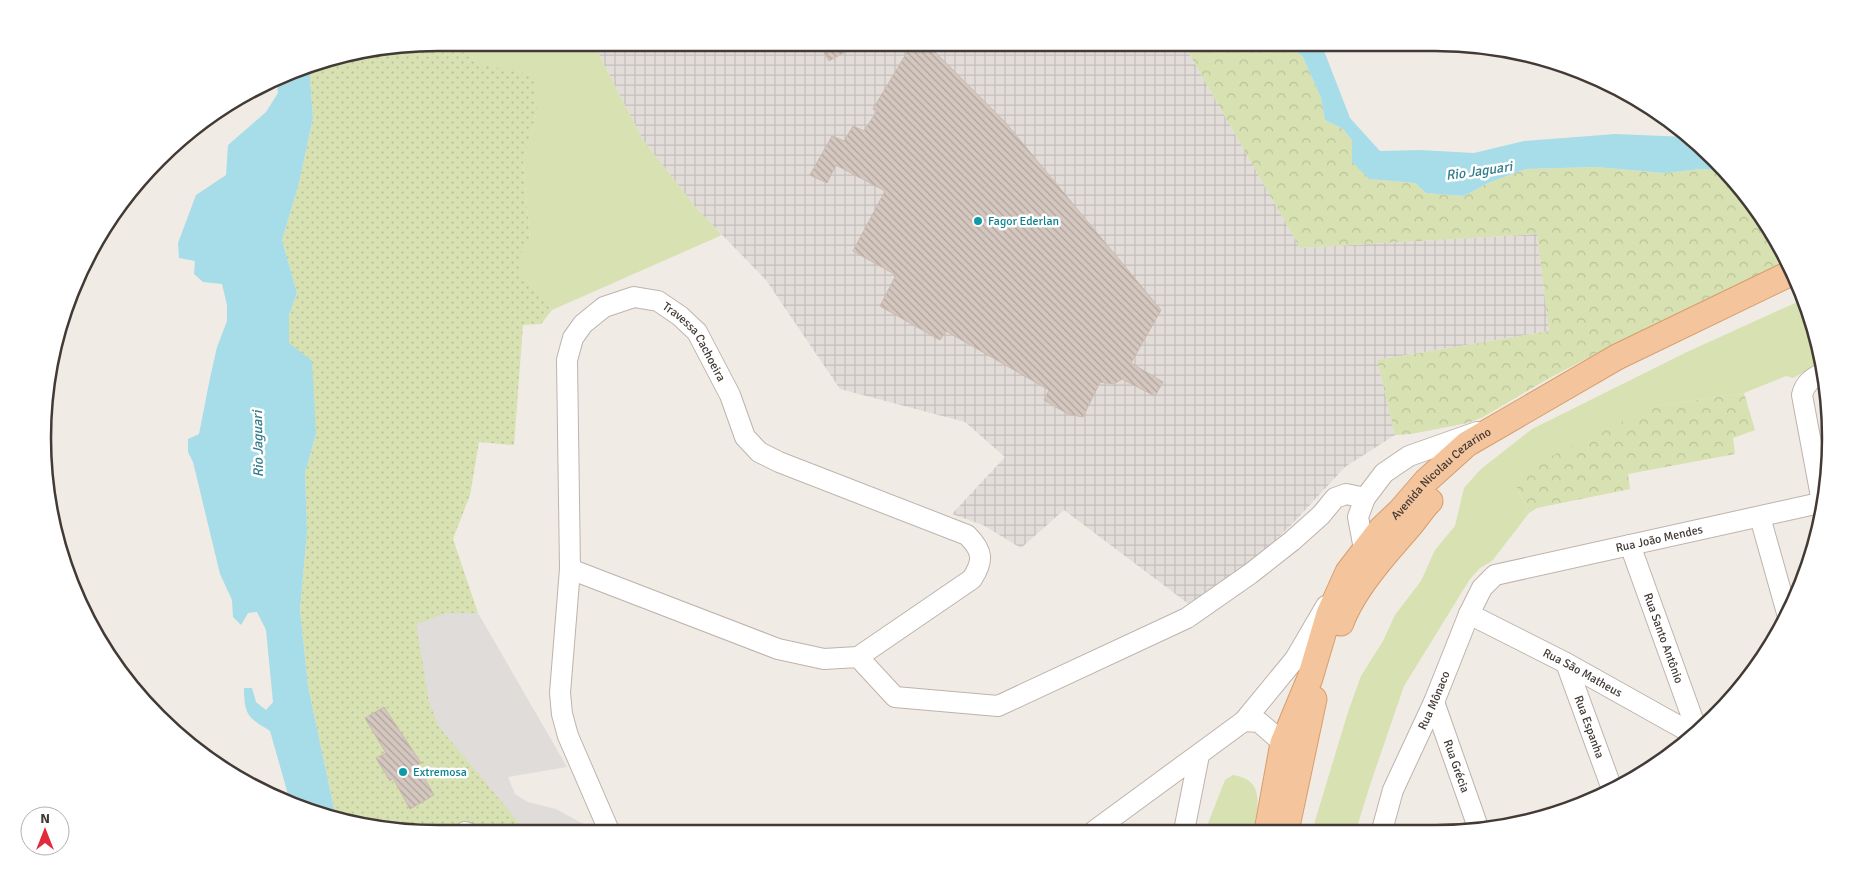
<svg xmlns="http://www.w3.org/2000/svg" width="1873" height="876" viewBox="0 0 1873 876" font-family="Signika,sans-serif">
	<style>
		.industrial { fill: url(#industrial-grid) }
		.grass { fill: #d7e1b2 }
		.forest { fill: url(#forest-crowns) }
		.park { fill: url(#park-dots) }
		.parking { fill: #dfdcda }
		.water { fill: #a7dde8 }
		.building { fill: url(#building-back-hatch); stroke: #cbbab0 }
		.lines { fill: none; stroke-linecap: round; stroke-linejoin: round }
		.minor-casing { stroke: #beb3ac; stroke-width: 22 }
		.major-casing { stroke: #d79e6d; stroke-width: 27 }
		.minor { stroke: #fff; stroke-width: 20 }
		.major { stroke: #f4c59c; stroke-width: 25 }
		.culture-dot { fill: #0f9aa8; stroke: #fff; stroke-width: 2 }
		.labels { text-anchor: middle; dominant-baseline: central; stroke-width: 5; stroke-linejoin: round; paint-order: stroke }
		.culture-label { font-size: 12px; fill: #0d838f; stroke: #fff; text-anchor: start }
		.street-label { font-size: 12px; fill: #433a36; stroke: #fff }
		.water-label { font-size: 14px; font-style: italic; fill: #347d8d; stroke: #fff }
		.rim { fill: none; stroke: #433a36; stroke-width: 2.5 }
	</style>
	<defs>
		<pattern id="industrial-grid" width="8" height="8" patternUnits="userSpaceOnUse" patternTransform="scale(1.25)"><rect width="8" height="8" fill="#e3ddda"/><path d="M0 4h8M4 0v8" fill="none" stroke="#c4bebc"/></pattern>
		<pattern id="forest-crowns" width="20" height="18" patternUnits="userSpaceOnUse" patternTransform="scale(1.25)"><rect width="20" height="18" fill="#d7e1b2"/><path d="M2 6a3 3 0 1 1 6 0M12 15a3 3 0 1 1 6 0" fill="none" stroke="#bac29a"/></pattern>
		<pattern id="park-dots" width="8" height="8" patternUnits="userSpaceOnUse" patternTransform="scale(1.25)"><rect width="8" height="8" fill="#d7e1b2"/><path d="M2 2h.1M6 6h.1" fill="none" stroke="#bac29a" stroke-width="1.8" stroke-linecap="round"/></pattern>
		<pattern id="building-back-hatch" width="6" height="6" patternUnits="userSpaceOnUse" patternTransform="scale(1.25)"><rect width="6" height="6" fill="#d4c7bf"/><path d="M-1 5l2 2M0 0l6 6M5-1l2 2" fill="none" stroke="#aea39c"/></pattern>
	</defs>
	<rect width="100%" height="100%" fill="#f1ebe5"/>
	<path class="industrial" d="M593,43H1183L1300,248L1537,234L1549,331L1377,360L1395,435L1345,467L1294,522L1250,565L1190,605L1064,510L1021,548L983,525L952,514L1005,457L965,422L840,389L766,280L697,209L643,140Z"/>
	<path class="grass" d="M465,43H593L643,140L697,209L722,235L552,310L521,274V254L530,241L523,162L537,111L475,63Z
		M1804,299L1823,362L1793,378L1786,376L1744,393L1652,407L1517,488L1529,513L1492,561L1480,568L1470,579L1404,686L1371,782L1356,830L1312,831L1348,712L1361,676L1383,641L1395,615L1421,581L1435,550L1455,526L1464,488L1481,469L1532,429L1687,352Z
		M1233,775C1266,780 1258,807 1253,831H1205L1225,780Z"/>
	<path class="forest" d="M1183,43H1287L1303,57L1321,98L1325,120L1343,129L1352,140L1369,179L1415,183L1426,193L1464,196L1488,183L1526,169L1596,167L1664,173L1701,169L1725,171L1764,218L1788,264L1614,344L1546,380L1483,417L1468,423L1411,434L1395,435L1377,360L1549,331L1537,234L1300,248Z
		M1744,393L1755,430L1733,438L1735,454L1628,474L1630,489L1537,508L1529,513L1517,488L1527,468L1652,407Z"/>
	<path class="park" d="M438,43H465L475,63L535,76L537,111L523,162L530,241L521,254V274L552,310L541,324L523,325L514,445L479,442L470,495L453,539L478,613H446L526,830L525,833H488L465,822L460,833C418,834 375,830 336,818L308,686L300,610L307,532L305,473L316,434L289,343V315L297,293L282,240L299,183L313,118L310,77L314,63Z"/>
	<path class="parking" d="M446,613H478L567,767L508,777L515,794L528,802L556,809L600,833H525V830L439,727L429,702L416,624Z"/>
	<path class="water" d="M1287,43H1321L1350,118L1380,151L1420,150L1474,153L1524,141L1615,134L1688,137L1714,158L1725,171L1701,169L1664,173L1596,167L1526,169L1488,183L1464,196L1426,193L1415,183L1369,179L1352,162V140L1343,129L1325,120L1321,98L1303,57Z
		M314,63L310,77L313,118L299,183L282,240L297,293L289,315V343L312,361L316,434L305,473L307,532L300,610L308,686L336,818L291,805L270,731C249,718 244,716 244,688H252L256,702L266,710L273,702L266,630L257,612L248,613L241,625L233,617L232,600L220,574L193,462L188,452V439L199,434L210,378L217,347L227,321V305L222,284L203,282L194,274L195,261L179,258L178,243L196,195L226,175L228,145L266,112L278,93L276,79Z"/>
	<path class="building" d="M818,42H863L829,61Z
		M909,49L935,52L1005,122L1161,310L1131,363L1163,382L1155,396L1122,379L1114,384L1100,382L1083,417L1068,414L1044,400L1049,390L946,331L940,340L880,306L896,275L853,251L885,191L836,165L827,183L810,175L832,136L844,141L853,126L864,131L877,111L873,109Z
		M384,707L421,763L417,765L434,795L410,809L393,778L390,781L376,758L386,753L365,718Z"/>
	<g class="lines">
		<defs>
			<g id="minor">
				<path d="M1822,502L1802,395C1805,382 1813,378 1824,372"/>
				<path d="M1760,517L1787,613"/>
				<path id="s1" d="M1630,545L1697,731"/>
				<path d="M1364,549L1358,517L1365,498L1384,473L1409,456L1477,432"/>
				<path d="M570,569L778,649L824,659L858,657L895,697L998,706L1187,618L1250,574L1292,541L1321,515L1335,498L1346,494L1365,498"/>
				<path id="s2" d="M1469,614L1566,663L1693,734"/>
				<path id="s3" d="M1566,663L1612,789"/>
				<path id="s4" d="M1434,702L1479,830"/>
				<path d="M1244,721L1259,722L1283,743"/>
				<path id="s5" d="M1382,830L1393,790L1434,702L1469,614L1482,588L1495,575L1824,502"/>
				<path d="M1094,831L1244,721L1295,659L1326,606"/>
				<path d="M1184,831L1199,755"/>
				<path d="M465,832L468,833"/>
				<path id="s6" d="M610,833L568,736L562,714L560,693L570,569L567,360L573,338L583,324L604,307L634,297L658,301L680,316L697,332L730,395L745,437L759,452L779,462L967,535C983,551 984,560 972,579L858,657"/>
			</g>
			<g id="major">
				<path d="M1341,623C1353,590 1385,554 1408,528C1416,519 1422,509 1430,501"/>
				<path id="s7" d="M1267,831L1283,743L1310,678L1329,614L1348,572L1381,529L1400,511L1426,481L1467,444L1617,357L1793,272"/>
				<path d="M1286,831L1314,699"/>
			</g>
		</defs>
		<use href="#minor" class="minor-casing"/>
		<use href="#major" class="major-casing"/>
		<use href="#minor" class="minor"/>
		<use href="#major" class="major"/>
	</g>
	<g class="culture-dot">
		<circle cx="978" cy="221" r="5"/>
		<circle cx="403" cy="772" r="5"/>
	</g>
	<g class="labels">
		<g class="culture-label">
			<text x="988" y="221">Fagor Ederlan</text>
			<text x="413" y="772">Extremosa</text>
		</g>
		<g class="street-label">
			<text stroke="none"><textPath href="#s6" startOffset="662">Travessa Cachoeira</textPath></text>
			<text stroke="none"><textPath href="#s7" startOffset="409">Avenida Nicolau Cezarino</textPath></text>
			<text stroke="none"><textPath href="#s5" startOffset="449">Rua João Mendes</textPath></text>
			<text stroke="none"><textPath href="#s1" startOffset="99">Rua Santo Antônio</textPath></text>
			<text stroke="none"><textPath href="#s2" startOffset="128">Rua São Matheus</textPath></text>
			<text stroke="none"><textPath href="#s5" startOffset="140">Rua Mônaco</textPath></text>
			<text stroke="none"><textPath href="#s3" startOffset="68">Rua Espanha</textPath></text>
			<text stroke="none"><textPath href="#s4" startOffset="68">Rua Grécia</textPath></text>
		</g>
		<g class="water-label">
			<text transform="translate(1479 171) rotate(-8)">Rio Jaguari</text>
			<text transform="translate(258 444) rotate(-91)">Rio Jaguari</text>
		</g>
	</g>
	<path d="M0 0H1873V876H0ZM438 51H1435A387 387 0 0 1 1822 438V438A387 387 0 0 1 1435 825H438A387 387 0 0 1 51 438V438A387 387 0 0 1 438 51Z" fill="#fff" fill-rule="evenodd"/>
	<path class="rim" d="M438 51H1435A387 387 0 0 1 1822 438V438A387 387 0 0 1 1435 825H438A387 387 0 0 1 51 438V438A387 387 0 0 1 438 51Z"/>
	<g transform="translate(45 831)"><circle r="24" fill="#ffffff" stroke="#b4b0af"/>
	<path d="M0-4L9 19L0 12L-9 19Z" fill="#e4293a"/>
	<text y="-8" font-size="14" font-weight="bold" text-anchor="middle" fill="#433a36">N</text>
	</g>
</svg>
